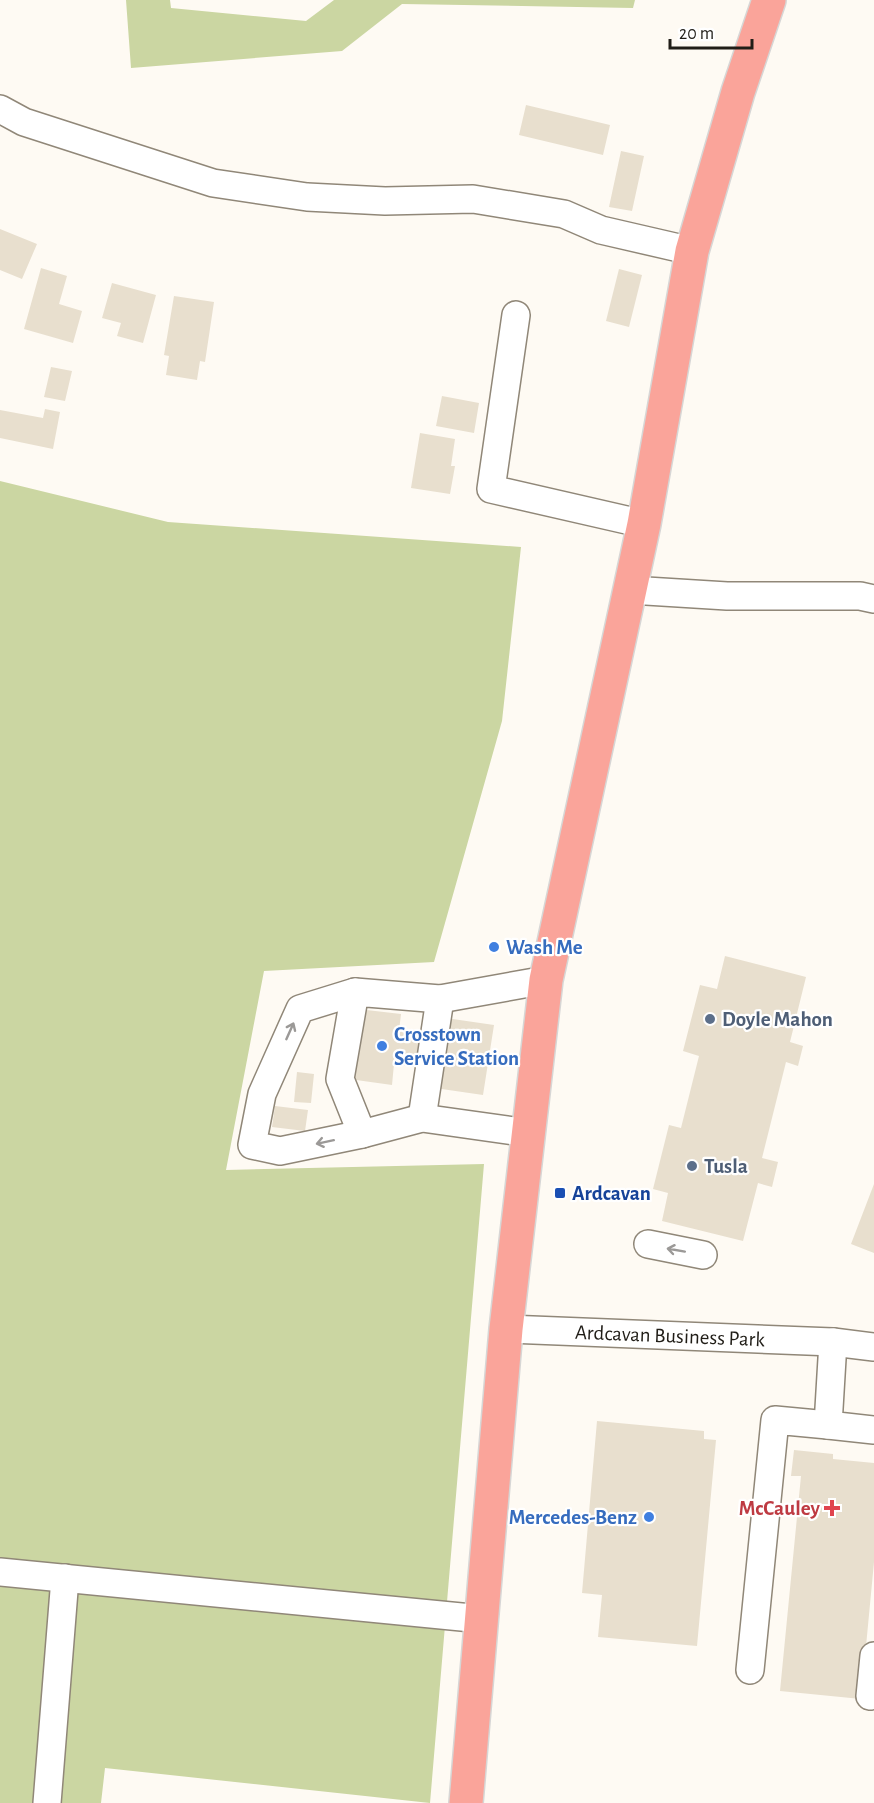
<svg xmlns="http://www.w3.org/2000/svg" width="874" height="1803" viewBox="0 0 874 1803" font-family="'Alegreya Sans',sans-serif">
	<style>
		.green { fill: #cbd6a2 }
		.building { fill: #e8dfce }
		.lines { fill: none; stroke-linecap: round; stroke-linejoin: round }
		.minor-casing { stroke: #908778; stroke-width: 30 }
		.major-casing { stroke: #d7d6d5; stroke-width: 36 }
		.minor { stroke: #fff; stroke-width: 27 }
		.major { stroke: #faa49a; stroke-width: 33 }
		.oneway { stroke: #9b9997 }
		.shop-dot { fill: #3f7fe0; stroke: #fff; stroke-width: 2 }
		.service-dot { fill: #5c6f8a; stroke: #fff; stroke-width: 2 }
		.transit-dot { fill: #1a4fb4; stroke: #fff; stroke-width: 2 }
		.health-dot { fill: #e0444e; stroke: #fff; stroke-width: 2 }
		.labels { text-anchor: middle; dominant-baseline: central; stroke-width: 4.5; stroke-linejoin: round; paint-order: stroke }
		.shop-label { font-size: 21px; font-weight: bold; fill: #366cbe; stroke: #fff; text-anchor: start }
		.service-label { font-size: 21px; font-weight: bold; fill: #4e5e75; stroke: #fff; text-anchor: start }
		.transit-label { font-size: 21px; font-weight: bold; fill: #164399; stroke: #fff; text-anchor: start }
		.street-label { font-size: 21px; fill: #201d17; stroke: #fff }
		.health-label { font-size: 21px; font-weight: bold; fill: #be3a42; stroke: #fff; text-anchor: end }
	</style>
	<rect width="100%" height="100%" fill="#fefaf3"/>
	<path class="green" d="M126,0H170L171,8L306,21L334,0H635L633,8L402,4L342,51L131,68Z
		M0,481L168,522L521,547L502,721L434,962L264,971L226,1170L484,1164L430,1803L105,1768L101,1803H0Z"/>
	<path class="building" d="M526,105L610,125L603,155L519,135Z
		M621,151L644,156L632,211L609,207Z
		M0,229L37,244L22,279L0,270Z
		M41,268L67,276L59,304L82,311L73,343L24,329Z
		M619,269L642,275L629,327L606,321Z
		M112,283L156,295L143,343L117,336L121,323L102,318Z
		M174,296L214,302L205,362L200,361L197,380L166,375L169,356L164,355Z
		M51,367L72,371L65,401L44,397Z
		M442,396L479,403L474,433L436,426Z
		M45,409L60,412L53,449L0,438V410L43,418Z
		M420,433L455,439L451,466H455L450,494L411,488Z
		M725,956L806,977L790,1042L803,1046L798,1066L786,1062L762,1158L778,1162L772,1187L758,1183L743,1241L662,1221L668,1193L653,1189L669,1125L681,1128L699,1056L683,1051L700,985L717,989Z
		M358,1009L401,1014L399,1031L430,1035L432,1016L494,1025L483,1095L421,1086L424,1068L394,1064L392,1085L349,1079Z
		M297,1072L314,1074L311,1103L294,1102Z
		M275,1106L308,1110L305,1131L272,1127Z
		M874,1184V1253L851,1244Z
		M597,1421L704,1431V1439L716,1440L697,1646L598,1637L602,1595L582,1593Z
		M794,1450L833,1454V1459L874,1463V1562L861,1699L780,1691L801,1476H791Z"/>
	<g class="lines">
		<defs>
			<g id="minor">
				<path d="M0,109L24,122L213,183L307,197L385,201L473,199L564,214L601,230L692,251"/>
				<path d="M516,315L491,489L644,524"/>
				<path d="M630,590L727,596H860L874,599"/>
				<path d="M355,992L300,1009L262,1094L252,1145L280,1151L362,1134L422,1118L528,1133"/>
				<path d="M422,1118L440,999"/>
				<path d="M362,1134L340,1079L355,992L440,999L546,980"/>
				<path d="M648,1244L703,1255"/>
				<path id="s1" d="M506,1329L833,1342L874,1347"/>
				<path d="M833,1342L828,1425L874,1430"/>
				<path d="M0,1572L482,1619"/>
				<path d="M750,1670L775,1420L828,1425"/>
				<path d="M870,1696L874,1656"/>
				<path d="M47,1803L65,1578"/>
			</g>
			<path id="major" d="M466,1803L506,1329L546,980L644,524L692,251L738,92L769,0"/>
		</defs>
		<use href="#minor" class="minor-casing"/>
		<use href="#major" class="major-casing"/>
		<use href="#minor" class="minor"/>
		<use href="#major" class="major"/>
	</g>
	<defs><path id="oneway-shaft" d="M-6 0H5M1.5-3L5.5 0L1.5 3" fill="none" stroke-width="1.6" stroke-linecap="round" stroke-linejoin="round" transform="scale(1.5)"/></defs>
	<g class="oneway">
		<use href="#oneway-shaft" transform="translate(290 1031) rotate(-66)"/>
		<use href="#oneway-shaft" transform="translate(325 1142) rotate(168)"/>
		<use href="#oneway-shaft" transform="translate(676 1250) rotate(-170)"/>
	</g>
	<g class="shop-dot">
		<circle cx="494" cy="947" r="6"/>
		<circle cx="382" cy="1046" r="6"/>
		<circle cx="649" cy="1517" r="6"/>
	</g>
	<g class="service-dot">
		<circle cx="710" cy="1019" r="6"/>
		<circle cx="692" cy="1166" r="6"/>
	</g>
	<rect class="transit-dot" x="554" y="1187" width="12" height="12" rx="3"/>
	<path class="health-dot" d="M829 1499h6v6h6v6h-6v6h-6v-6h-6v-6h6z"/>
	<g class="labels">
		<g class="shop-label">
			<text x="506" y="947">Wash Me</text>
			<text x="394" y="1034">Crosstown<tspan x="394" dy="24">Service Station</tspan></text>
			<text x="637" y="1517" text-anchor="end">Mercedes-Benz</text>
		</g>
		<g class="service-label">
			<text x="722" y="1019">Doyle Mahon</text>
			<text x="704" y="1166">Tusla</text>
		</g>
		<g class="transit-label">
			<text x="572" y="1193">Ardcavan</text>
		</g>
		<g class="street-label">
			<text stroke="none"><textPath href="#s1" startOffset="164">Ardcavan Business Park</textPath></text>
		</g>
		<g class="health-label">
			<text x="820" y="1508">McCauley</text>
		</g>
	</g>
	<path d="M670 39v9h82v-9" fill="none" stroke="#201d17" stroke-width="3"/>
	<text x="679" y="39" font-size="18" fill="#201d17" stroke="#ffffff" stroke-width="4.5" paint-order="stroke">20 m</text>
</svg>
